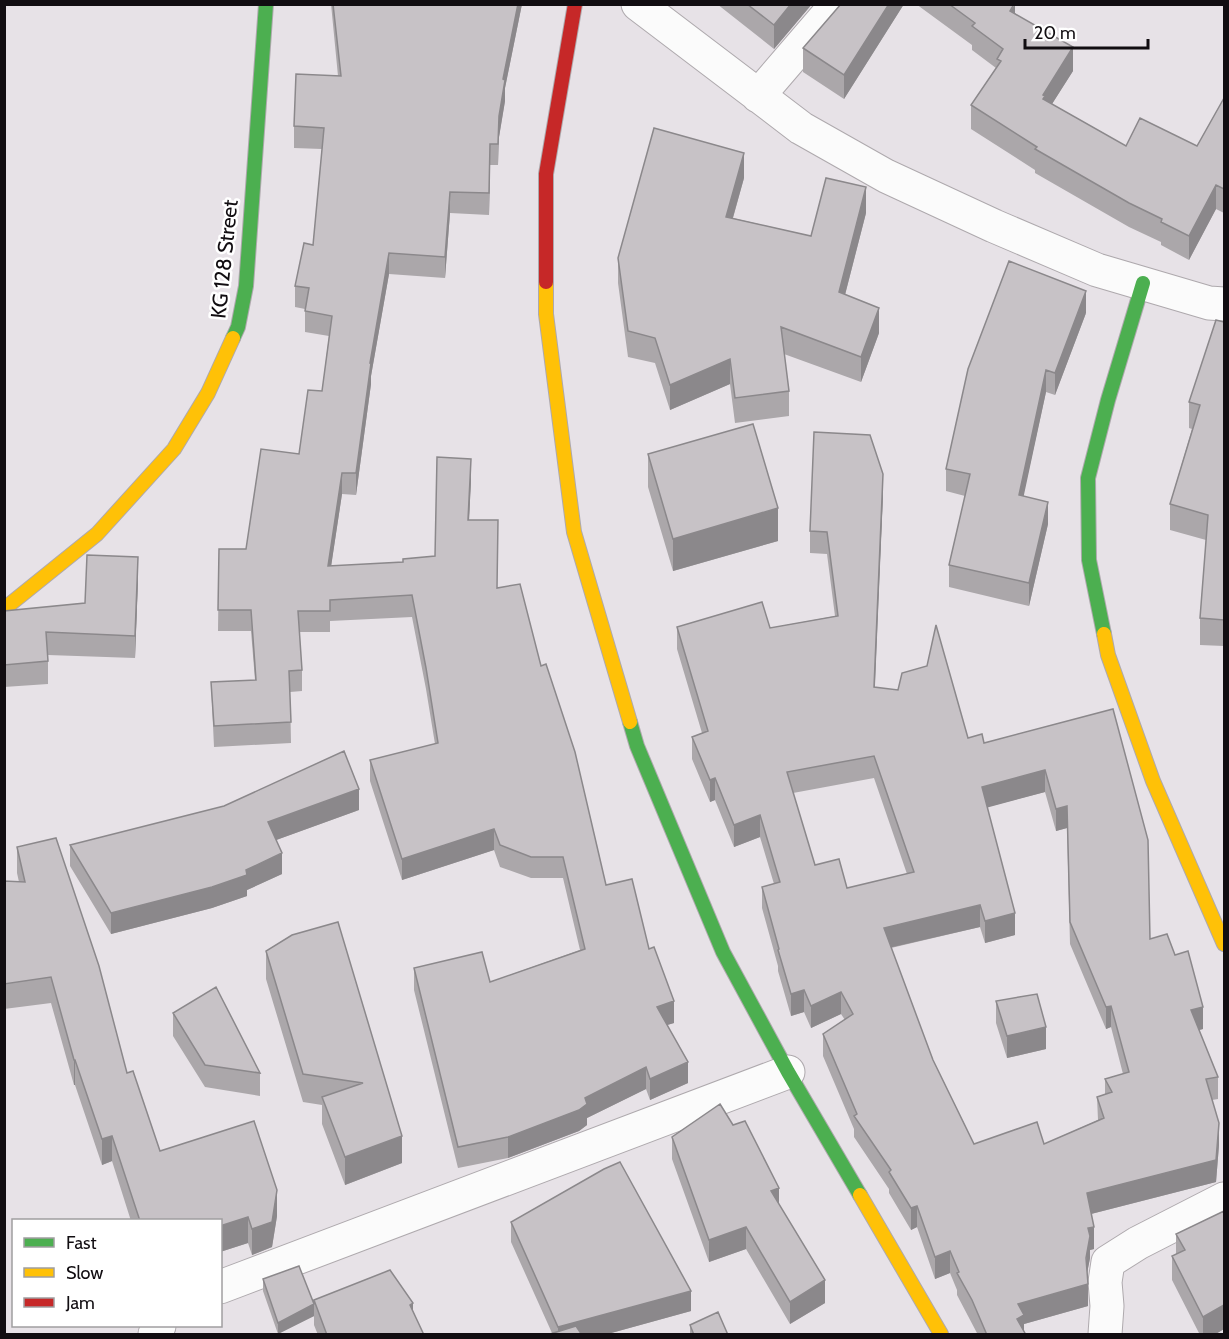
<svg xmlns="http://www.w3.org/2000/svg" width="1229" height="1339" viewBox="0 0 1229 1339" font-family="Cabin,sans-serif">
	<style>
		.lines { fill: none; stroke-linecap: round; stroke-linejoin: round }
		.street-casing { stroke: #aea9ad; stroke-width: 35 }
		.fast-casing { stroke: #aea9ad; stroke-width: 16 }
		.slow-casing { stroke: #aea9ad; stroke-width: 16 }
		.jam-casing { stroke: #aea9ad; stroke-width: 16 }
		.street { stroke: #fbfbfb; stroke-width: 33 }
		.fast { stroke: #4caf50; stroke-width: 14 }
		.slow { stroke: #ffc107; stroke-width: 14 }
		.jam { stroke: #c62828; stroke-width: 14 }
		.wall { fill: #aba7aa; fill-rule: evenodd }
		.shaded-wall { fill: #8b888b }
		.building { fill: #c7c2c6; stroke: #8b888b; stroke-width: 1.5; fill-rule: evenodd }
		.labels { text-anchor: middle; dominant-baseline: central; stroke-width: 5; stroke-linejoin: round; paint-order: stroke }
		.street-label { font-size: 21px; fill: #110d11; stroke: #fff }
	</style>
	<rect width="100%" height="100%" fill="#e7e2e7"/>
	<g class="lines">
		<defs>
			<path id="street" d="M638,4L801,128L886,176L994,226L1097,270L1209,303L1224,304
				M758,96L837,4
				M220,1287L788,1072
				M155,1334L159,1326
				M1105,1334L1107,1306L1105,1282L1108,1262L1138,1243L1224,1199"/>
			<path id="fast" d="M233,338L238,327L246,286L266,4
				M1104,634L1089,560L1088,478L1108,400L1143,283
				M630,722L637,746L723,952L788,1072L860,1195"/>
			<path id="slow" d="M546,282V314L574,532L630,722
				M4,609L97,534L174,449L208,393L233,338
				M1104,634L1108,655L1153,781L1224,944
				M860,1195L941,1334"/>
			<path id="jam" d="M546,282V174L575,4"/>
		</defs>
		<use href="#street" class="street-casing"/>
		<use href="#fast" class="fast-casing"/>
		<use href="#slow" class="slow-casing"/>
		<use href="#jam" class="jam-casing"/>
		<use href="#street" class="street"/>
		<use href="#fast" class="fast"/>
		<use href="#slow" class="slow"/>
		<use href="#jam" class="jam"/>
	</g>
	<path class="wall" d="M331,4H522L505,88V101L499,137L498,165H490L489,215L450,213L445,278L389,274L371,376V384L356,495L342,494L331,566L403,562L435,556L471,480L469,520L497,588L541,666L606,885L649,949L674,1023L667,1025L688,1083L650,1100L646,1089L587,1118V1125L579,1131L508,1158L458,1168L414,990V968L490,982L580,950L563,878H531L500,867L494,850L402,880L370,781V760L435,744L426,689L412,617L330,621V632H299L302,670V691L290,692L291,743L214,747L211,682L255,680L251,631H218L219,549H246L299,454L322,391L329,336L305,332V309L295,307V286L313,245L322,149L294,148V126L338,76Z
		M717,4H812L774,49Z
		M841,4H904L844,99L803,72V48Z
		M916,4H1014L1015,13L1073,71L1052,104L1126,146H1197L1224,98V213L1216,209L1189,260L1161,245V242L1129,227L1035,173V170L971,129V105L996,68L972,50V45Z
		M744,178L733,218L811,236L866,213L845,295L879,333L861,382L784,354L789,391V416L735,423L730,384L670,410L655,363L628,357L618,283V258Z
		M1086,313L1055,395L1046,392L1023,496L1048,524L1029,606L949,587V565L965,496L946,491V469Z
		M1224,322V646L1200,645V618L1206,540L1170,530V504L1192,429L1189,428V402Z
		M648,454L778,541L673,571L648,487Z
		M883,495L874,687L968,738L984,743L1113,709L1150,939L1203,1029L1199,1030L1218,1077V1099L1212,1100L1219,1145L1216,1182L1091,1214L1094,1249L1090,1250V1258L1087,1273L1088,1306L1024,1324V1332L1026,1335H978L957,1295V1290L950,1273L935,1279L917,1227L911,1230L889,1193V1189L854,1137V1129L823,1056V1034L845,1020L841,1014L811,1028L804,1012L791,1016L778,971V966L762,908V887L774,884L760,837L734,847L715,800L710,802L692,759V737L702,733L677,649V627L770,628L835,616L827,554L810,553V531ZM874,778L907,874L847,888L815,865L793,793ZM1045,792L1056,831L1067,828L1070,944L1106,1029L1111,1027L1123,1074L1105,1079V1095L1097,1097L1098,1120L1044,1144H974L933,1060L891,948L980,927L985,943L1015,935L987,807Z
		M138,580L135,658L48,655V684L4,687V611L85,603Z
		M359,810L276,840L282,874L247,890V896L212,908L111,934L70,866V845Z
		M17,847L127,1073L160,1151L277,1216L272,1247L252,1255L248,1243L220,1252V1221H131L112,1161L102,1165L75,1085H74L51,1003L4,1009V881L19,882L17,873Z
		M292,935L402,1163L345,1185L322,1124V1105L303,1102L266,979V951Z
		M996,1001L1046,1049L1007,1058L996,1023Z
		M173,1013L260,1073V1096L205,1087L173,1036Z
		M672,1137L779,1205L825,1303L790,1324L746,1249L709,1262L672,1159Z
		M1224,1211V1329L1214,1335H1200L1172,1280V1256L1176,1254V1234Z
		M511,1222L691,1311L604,1335H547L552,1333L511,1242Z
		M263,1279L314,1316L278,1334L263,1291Z
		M314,1300L413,1313L424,1335H318L314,1325Z
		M690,1325L728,1335H690Z"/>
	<path class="shaded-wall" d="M518,4H522L505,88V101L499,137L498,165L499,116L503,79Z
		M791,4H812L774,49V25Z
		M889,4H904L844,99V75Z
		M1015,5V29L1010,11Z
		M1073,47V71L1045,115L1043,95Z
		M490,144V165L489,215V193Z
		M744,153V178L726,242V217Z
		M1216,185V209L1189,260V236Z
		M866,187V213L839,318V292Z
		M450,192V213L445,278V257Z
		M389,253V274L371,376V384L356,495V473L370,363Z
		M1086,291V313L1055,395V373Z
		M879,308V333L861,382V357Z
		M730,359V384L670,410V385Z
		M1046,370V392L1019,518V495Z
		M471,459V480L468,541V520Z
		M342,473V494L328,587V566Z
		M883,474V495L874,709V687Z
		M1048,502V524L1029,606V583Z
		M778,508V541L673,571V539Z
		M138,557V580L135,658V636Z
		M1045,770V792L982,809V787Z
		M715,778V800L710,802V780Z
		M359,789V810L268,843V822Z
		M1067,806V828L1056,831V809Z
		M760,815V837L734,847V825Z
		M494,829V850L402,880V859Z
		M282,853V874L247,890V896L212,908L111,934V913L246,870Z
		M980,905V927L884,949V928Z
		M1015,913V935L985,943V921Z
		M804,990V1012L791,1016V994Z
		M841,992V1014L811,1028V1006Z
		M674,1001V1023L657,1028V1007Z
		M1111,1006V1027L1106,1029V1007Z
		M1203,1007V1029L1191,1032V1010Z
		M1046,1027V1049L1007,1058V1036Z
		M74,1060H75V1085H74Z
		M688,1062V1083L650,1100V1079Z
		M646,1067V1089L587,1118V1125L579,1131L508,1158V1137Z
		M1219,1123V1145L1216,1182L1087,1215V1193Z
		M112,1136V1161L102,1165V1139Z
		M402,1136V1163L345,1185V1157Z
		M779,1188V1211L771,1191Z
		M277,1190V1216L272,1247L252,1255V1229Z
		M917,1206V1227L911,1230V1208Z
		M248,1217V1243L220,1252V1226Z
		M746,1227V1249L709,1262V1240Z
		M1094,1227V1249L1090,1250V1258L1086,1279L1088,1228Z
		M950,1251V1273L935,1279V1257Z
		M825,1280V1303L790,1324V1302Z
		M1088,1284V1306L1024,1324V1335H1017L1018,1304Z
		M691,1291V1311L604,1335H558V1327Z
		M413,1303V1328L410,1305Z
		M314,1304V1316L278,1334V1323Z
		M1224,1305V1329L1214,1335H1203V1317Z"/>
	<path class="building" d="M333,4H518L503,79L505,80L499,116L498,144H490L489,193L450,192L445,257L389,253L370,363H371L356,473H342L328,566L403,562V559L435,556L437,457L471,459L468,520H498L497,588L520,584L541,666L546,664L575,752L606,885L632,879L649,949L654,947L674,1001L657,1007L688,1062L650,1079L646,1067L585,1098L587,1104L579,1110L508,1137L458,1147L414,968L482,952L490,982L585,949L563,857H531L500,845L494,829L402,859L370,760L438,743L426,668L412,595L330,600V611H298L302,670L289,671L291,722L214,726L211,682L256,680L251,610H218L219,549H246L261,449L299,454L308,390L322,391L332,316L305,311L309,288L295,286L304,243L313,245L324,128L294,126L296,74L341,76Z
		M747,4H791L774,25Z
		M841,4H889L844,75L803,48Z
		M949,4H1014L1010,11L1073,47L1043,95L1045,96L1043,99L1126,146L1140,118L1197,146L1224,98V189L1216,185L1189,236L1161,222L1162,219L1129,203L1035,149L1037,147L971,105L1001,61L997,59L1003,49L972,26L975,23Z
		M654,128L744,153L726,217L811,236L826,178L866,187L839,292L879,308L861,357L781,327L789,391L735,398L730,359L670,385L655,338L628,331L618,258Z
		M1009,261L1086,291L1055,373L1046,370L1019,495L1048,502L1029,583L949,565L970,474L946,469L968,369Z
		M1216,320L1224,322V620L1200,618L1208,515L1170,504L1200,405L1189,402Z
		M753,424L778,508L673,539L648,454Z
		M814,432L870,435L883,474L874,687L898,690L902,673L927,666L936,625L968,738L982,734L984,743L1113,709L1148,840L1150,939L1167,934L1175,955L1188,951L1203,1007L1191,1010L1218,1077L1206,1079L1219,1123L1216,1160L1087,1193L1094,1227L1088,1228L1090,1236L1086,1258L1088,1284L1018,1304L1024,1315L1017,1319L1026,1335H987L972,1300L957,1273L959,1272L950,1251L935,1257L917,1206L911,1208L889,1172L891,1170L854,1116L857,1114L823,1034L853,1014L841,992L811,1006L804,990L791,994L778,950L779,949L762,887L780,882L760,815L734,825L715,778L710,780L692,737L708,731L677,627L762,602L770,628L838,616L827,532L810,531ZM874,756L914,872L847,888L839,859L815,865L787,772ZM1045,770L1056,809L1067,806L1070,922L1106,1007L1111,1006L1129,1072L1105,1079L1112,1092L1097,1097L1104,1118L1044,1144L1037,1122L974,1144L933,1060L884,928L980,905L985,921L1015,913L982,787Z
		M87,555L138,557L135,636L46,632L48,661L4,665V611L85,603Z
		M344,751L359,789L268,822L282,853L246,870L247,875L212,887L111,913L70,845L224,806Z
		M56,838L99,966L127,1073L133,1071L160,1151L254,1121L277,1190L272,1222L252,1229L248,1217L220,1226V1221H140L112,1136L102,1139L75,1060H74L51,977L4,984V881L25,882L17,847Z
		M338,922L402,1136L345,1157L322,1097L363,1083L303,1074L266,951L292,935Z
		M216,987L260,1073L205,1065L173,1013Z
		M1037,994L1046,1027L1007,1036L996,1001Z
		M720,1104L733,1125L745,1121L779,1188L771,1191L825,1280L790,1302L746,1227L709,1240L672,1137Z
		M620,1162L691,1291L558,1327L511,1222L604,1169Z
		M1224,1211V1305L1203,1317L1172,1256L1185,1250L1176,1234Z
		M299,1266L314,1304L278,1323L263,1279Z
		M390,1270L413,1303L410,1305L424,1335H327L314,1300Z
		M718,1312L728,1335H694L690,1325Z
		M576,1326L582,1335H547Z"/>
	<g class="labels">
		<g class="street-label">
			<text transform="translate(224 259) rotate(-84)">KG 128 Street</text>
		</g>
	</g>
	<rect width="1229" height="1339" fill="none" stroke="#110d11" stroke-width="12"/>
	<rect x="12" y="1219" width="210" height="108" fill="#ffffff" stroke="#a09ea0" stroke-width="1.5"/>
	<rect x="24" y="1238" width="30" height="9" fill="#4caf50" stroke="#a09ea0" stroke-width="1.5"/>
	<text x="66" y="1249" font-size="18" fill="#110d11">Fast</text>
	<rect x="24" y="1268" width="30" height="9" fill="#ffc107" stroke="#a09ea0" stroke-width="1.5"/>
	<text x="66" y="1279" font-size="18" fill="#110d11">Slow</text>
	<rect x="24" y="1298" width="30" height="9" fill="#c62828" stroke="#a09ea0" stroke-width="1.5"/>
	<text x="66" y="1309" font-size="18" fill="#110d11">Jam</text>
	<path d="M1025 39v9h123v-9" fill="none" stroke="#110d11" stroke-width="3"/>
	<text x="1034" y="39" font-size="18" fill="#110d11" stroke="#ffffff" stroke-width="4.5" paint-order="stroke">20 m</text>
</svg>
